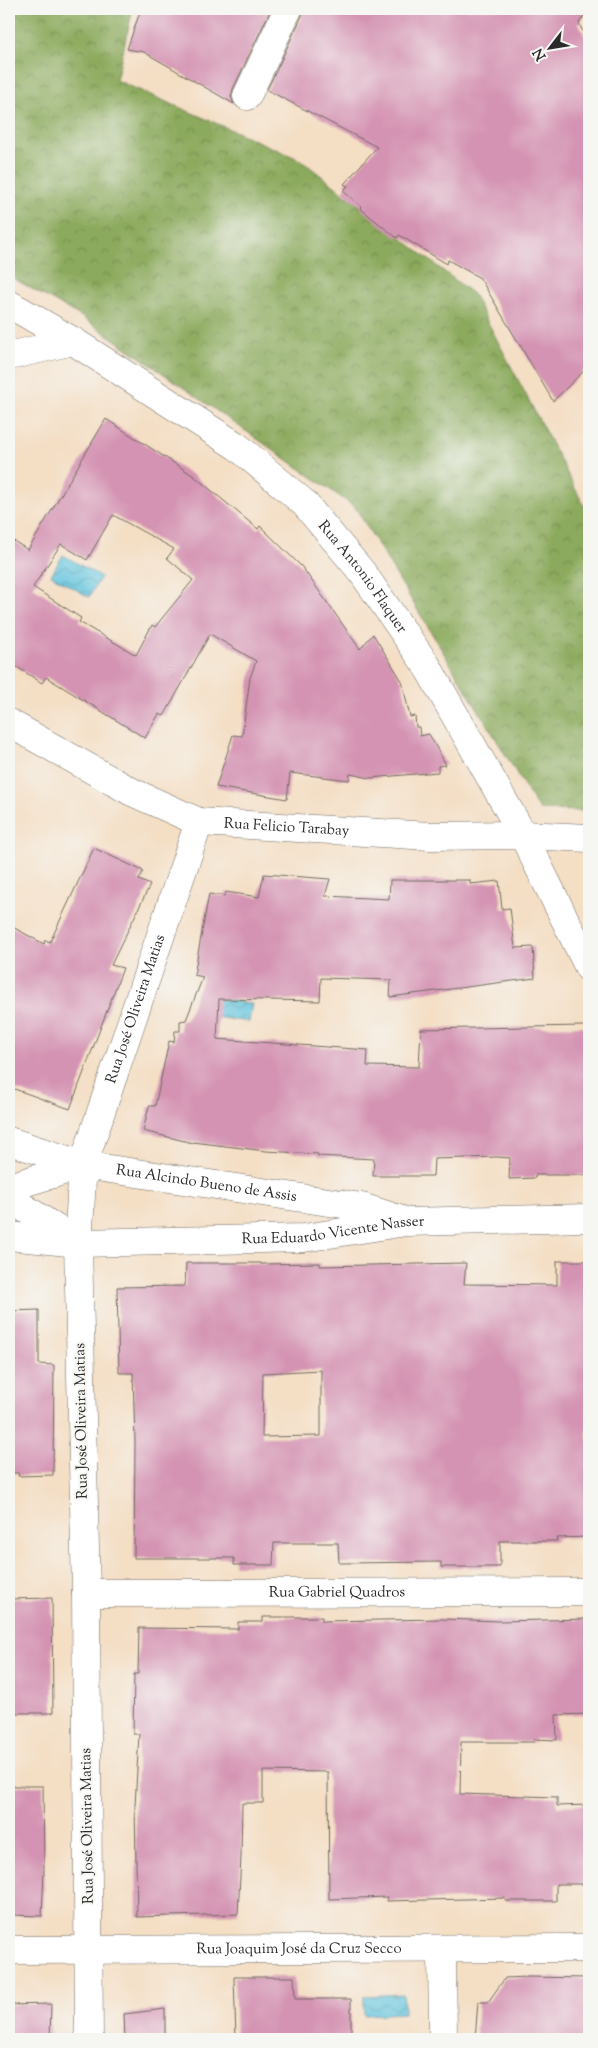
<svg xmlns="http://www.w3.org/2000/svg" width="598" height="2048" viewBox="0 0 598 2048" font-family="'Sorts Mill Goudy',serif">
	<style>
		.forest { fill: url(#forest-crowns); stroke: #5c6a44 }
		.water { fill: url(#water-waves); stroke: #467884 }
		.building { fill: #d493b2; fill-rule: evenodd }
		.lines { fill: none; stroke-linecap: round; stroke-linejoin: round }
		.minor-casing { stroke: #716a61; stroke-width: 29 }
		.tertiary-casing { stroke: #716a61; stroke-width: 29 }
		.minor { stroke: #fff; stroke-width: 28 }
		.tertiary { stroke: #fff; stroke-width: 28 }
		.labels { text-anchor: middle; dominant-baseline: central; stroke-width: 4; stroke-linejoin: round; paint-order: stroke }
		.street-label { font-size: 15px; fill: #2b2b2b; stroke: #f6f6f2 }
	</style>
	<defs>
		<pattern id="forest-crowns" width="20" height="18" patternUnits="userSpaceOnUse" patternTransform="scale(1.25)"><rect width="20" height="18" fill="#8caa5d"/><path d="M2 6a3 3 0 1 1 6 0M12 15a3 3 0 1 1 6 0" fill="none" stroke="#738b4d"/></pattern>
		<pattern id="water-waves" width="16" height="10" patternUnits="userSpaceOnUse" patternTransform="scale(1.25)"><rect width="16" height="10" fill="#60c4de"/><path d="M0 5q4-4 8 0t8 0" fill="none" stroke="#4f9fb4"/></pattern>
	</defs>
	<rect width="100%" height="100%" fill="#f6f6f2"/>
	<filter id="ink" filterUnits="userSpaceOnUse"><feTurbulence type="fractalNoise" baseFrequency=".02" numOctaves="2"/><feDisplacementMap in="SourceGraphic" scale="10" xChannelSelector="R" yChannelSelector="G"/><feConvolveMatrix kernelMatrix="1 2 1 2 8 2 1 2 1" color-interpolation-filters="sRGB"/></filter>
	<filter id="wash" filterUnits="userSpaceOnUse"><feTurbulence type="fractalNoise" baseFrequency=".0096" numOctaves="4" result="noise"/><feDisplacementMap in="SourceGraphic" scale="20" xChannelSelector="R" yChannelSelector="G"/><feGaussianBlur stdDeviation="1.12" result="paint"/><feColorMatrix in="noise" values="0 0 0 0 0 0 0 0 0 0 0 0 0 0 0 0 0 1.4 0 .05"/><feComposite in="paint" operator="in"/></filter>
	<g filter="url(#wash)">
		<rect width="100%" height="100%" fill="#f4dec4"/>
		<path class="forest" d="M9,9H133L116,80L301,160L473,294L589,515V811L539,810L355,507L82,317L9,276Z"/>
		<path class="water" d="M63,555L101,577L89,597L51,575Z
			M218,999L252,1004L249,1022L215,1017Z
			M403,1994L404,2013L364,2015V1996Z"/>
		<g id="blocks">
			<path class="building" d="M141,9H271L233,89L231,97L234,104L144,52L127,49Z
				M303,9H589L579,23L589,46V366L553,401L480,278L448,260L447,264L399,235L397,238L361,209L362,207L343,191L348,186L344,184L377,147L267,90L302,16Z
				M106,419L194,476L258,529L260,526L302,567L360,649L373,634L402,681L410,717L415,716L416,727H419L420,736L429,734L446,765L438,766V772L370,778L350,774L349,780L290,773L287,799L216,787L233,735L242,736L250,678L256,661L210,634L164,716L159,714L145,738L46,677L42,683L9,662V538L28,550ZM113,515L174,549L167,558L193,580L155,627L152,625L136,655L79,622L81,618L33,587L61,544L87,560Z
				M94,848L143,871L139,880L150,885L111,965L123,968L70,1109L9,1087V925L44,944L45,940L50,942Z
				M264,874L330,879L325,896L389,899L390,880H470V884L499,881L502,909L510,908L515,948L533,947L535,978L390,997L391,980L321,978L320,1001L219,999L217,1039L368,1050L367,1066L419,1067L421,1029L584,1026L589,1036V1175H535V1178L509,1179L510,1158L497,1157L434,1159L433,1176H373L374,1159L318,1156V1154L266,1151L193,1142V1143L143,1131L149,1106H155L169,1041L174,1042L175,1031H180V1021L186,1020L203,977L194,975L209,894L224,896L226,892L259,897Z
				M557,1261H589L587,1439H589V1537L556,1538L557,1541H500V1567H441V1562L339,1563L338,1543H274L273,1565H234V1558H134L135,1442L133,1373H119L117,1287L185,1286L186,1263H261V1264L320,1263V1266L466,1263L464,1284L557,1285ZM321,1370V1436L262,1437L263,1373Z
				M39,1310V1364L54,1365L53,1475L18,1476L19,1473H9V1311Z
				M52,1598L53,1713H9V1599Z
				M263,1617H322V1621L442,1619L500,1621L589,1619V1714L556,1715L557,1740L534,1739L535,1742H461L460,1794L557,1797V1806L589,1805V1884H556V1901H505V1898L387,1901V1897L329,1899L328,1772L263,1771V1803H242L241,1857L238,1914L137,1917L135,1806L139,1734H133L134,1674H138L139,1628L238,1629V1622H263Z
				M9,1786H43L44,1872L42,1916L9,1915Z
				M234,1977H294L295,1999H351V2039H236Z
				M528,1977L586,1978L588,2039H475L478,2002H488L505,1978Z
				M51,2004L50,2039H9V2005Z
				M165,2009V2039H125L124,2014Z"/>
		</g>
	</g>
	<g filter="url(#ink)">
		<use href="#blocks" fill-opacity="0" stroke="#716a61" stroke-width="1"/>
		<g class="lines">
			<defs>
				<g id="minor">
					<path d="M247,96L288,9"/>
					<path id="s1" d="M9,304L73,341L238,447L304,503L362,572L427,666L523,835L589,968"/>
					<path d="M9,356L73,341"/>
					<path id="s2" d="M9,723L132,792L199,822L430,836L523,835L589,838"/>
					<path d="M9,1141L83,1165"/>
					<path d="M9,1198L78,1243"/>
					<path id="s3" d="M86,1593L589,1592"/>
					<path d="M442,1949L443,2039"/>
					<path id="s4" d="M9,1950L589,1948"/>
					<path id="s5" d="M89,2039L86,1593L78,1243L83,1165L199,822"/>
				</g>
				<g id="tertiary">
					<path id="s6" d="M9,1187L83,1165L362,1207L405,1221"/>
					<path id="s7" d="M9,1236L78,1243L304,1238L406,1222L589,1218"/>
				</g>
			</defs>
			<use href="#minor" class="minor-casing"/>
			<use href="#tertiary" class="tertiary-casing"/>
			<use href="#minor" class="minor"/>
			<use href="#tertiary" class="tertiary"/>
		</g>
	</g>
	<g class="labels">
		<g class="street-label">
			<text stroke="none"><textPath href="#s1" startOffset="451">Rua Antonio Flaquer</textPath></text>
			<text stroke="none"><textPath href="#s2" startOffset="302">Rua Felicio Tarabay</textPath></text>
			<text stroke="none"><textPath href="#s5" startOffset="1039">Rua José Oliveira Matias</textPath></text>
			<text stroke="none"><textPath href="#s6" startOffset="202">Rua Alcindo Bueno de Assis</textPath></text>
			<text stroke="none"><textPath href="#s7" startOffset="325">Rua Eduardo Vicente Nasser</textPath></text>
			<text transform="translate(82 1421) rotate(-91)">Rua José Oliveira Matias</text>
			<text stroke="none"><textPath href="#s3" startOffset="251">Rua Gabriel Quadros</textPath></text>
			<text transform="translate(88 1826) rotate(-91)">Rua José Oliveira Matias</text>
			<text stroke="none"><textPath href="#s4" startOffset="290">Rua Joaquim José da Cruz Secco</textPath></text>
		</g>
	</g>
	<rect width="598" height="2048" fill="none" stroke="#f6f6f2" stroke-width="30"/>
	<g transform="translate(550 48) rotate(239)" stroke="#f6f6f2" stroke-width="4" paint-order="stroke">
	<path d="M0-4L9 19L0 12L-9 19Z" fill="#2b2b2b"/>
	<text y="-8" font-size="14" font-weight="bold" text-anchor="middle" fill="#2b2b2b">N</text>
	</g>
</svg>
